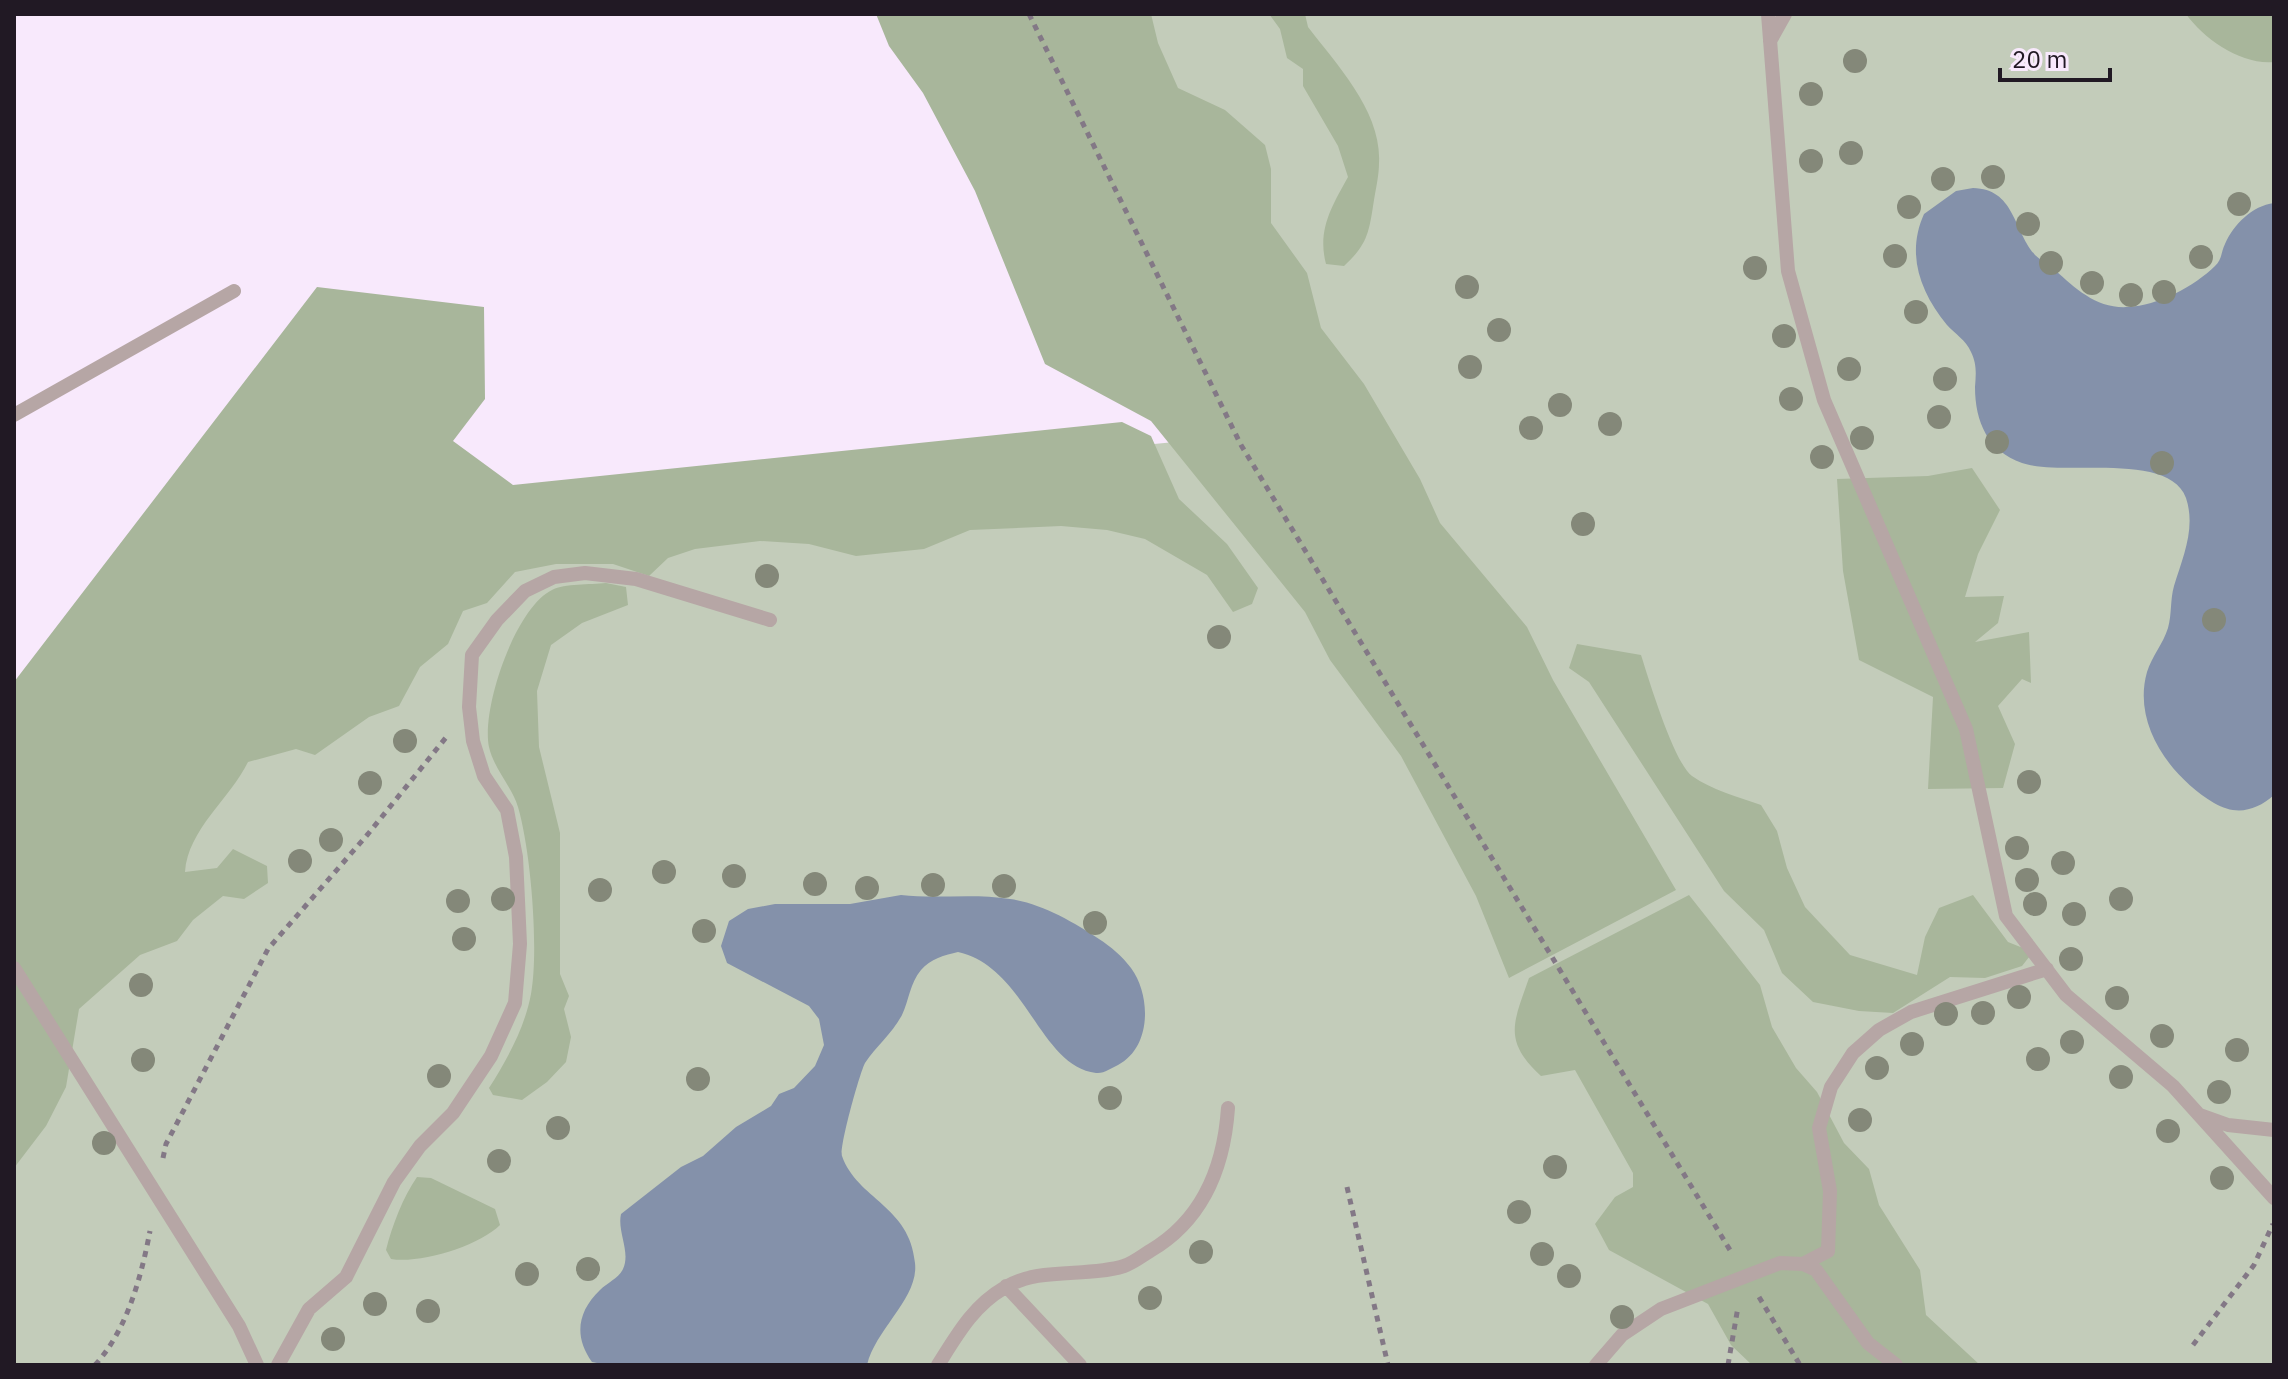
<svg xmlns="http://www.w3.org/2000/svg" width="2288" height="1379" viewBox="0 0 2288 1379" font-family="'IBM Plex Sans',sans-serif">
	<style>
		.green { fill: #c3ccba }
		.forest { fill: #a8b69b }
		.water { fill: #8491aa }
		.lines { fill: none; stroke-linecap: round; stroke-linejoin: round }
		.path { stroke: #837886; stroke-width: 5; stroke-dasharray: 6 6; stroke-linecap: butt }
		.lane { stroke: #b6a6a5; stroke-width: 14 }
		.tree { fill: #848879 }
	</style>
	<rect width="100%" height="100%" fill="#f8e9fc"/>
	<path class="green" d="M987,14H2274V1365H14V1023L388,519L1236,436Z"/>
	<path class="forest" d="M876,14H1151L1158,43L1178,88L1225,110L1265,145L1271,169V223L1307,273L1321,328L1364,384L1420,479L1440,523L1527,627L1553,680L1676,890L1509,978L1476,896L1401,756L1330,660L1305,612L1151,421L1045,364L975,191L923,93L889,46Z
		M1269,14H1305L1308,27C1337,65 1382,112 1379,163C1379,175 1376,188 1374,200C1369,232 1368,244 1344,266L1326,264C1317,230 1332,206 1348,177L1338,146L1303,86V69L1287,58L1280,29Z
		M2186,14H2274V62C2241,65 2204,39 2186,14Z
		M317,287L484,307L485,399L453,441L513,485L1122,422L1151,436L1179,499L1227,544L1258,588L1252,604L1233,612L1207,575L1145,539L1107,530L1061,526L970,530L924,549L856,556L809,544L760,541L695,549L668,558L649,576L613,564H556L515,572L487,603L463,611L448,644L420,667L399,706L369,717L315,755L296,749L248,762C230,799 188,829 185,872L217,868L233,849L267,866L268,883L244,899L223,896L193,920L177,941L140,955L79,1009L66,1087L46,1126L14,1168V682Z
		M1972,468L2000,510L1978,554L1965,597L2004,596L1998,623L1975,642L2029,632L2031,683L2022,679L1998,706L2015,744L2003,788L1928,789L1933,697L1859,660L1843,571L1837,479L1928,476Z
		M606,583L626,587L628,605L582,623L551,645L537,691L539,747L560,833V974L569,996L564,1009L571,1037L566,1062L547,1082L522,1100L493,1095L489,1088C507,1060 525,1027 531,994C539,950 531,851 518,807C512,787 494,769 489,747C481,709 515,608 552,590C565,583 590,585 606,583Z
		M1577,644L1641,655C1649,680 1674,763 1692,776C1712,790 1738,797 1761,805L1777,831L1787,868L1805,907L1850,955L1917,975L1925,937L1939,908L1973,895L2008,942L2033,952L2022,966L1985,978L1950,977L1893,1013L1859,1011L1813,1002L1782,973L1764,930L1724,891L1589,682L1569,668Z
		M1689,895L1760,985L1772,1027L1796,1068L1817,1092L1844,1143L1869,1169L1879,1205L1920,1270L1926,1315L1980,1365H1752L1731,1345L1708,1304L1609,1250L1595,1224L1615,1197L1633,1187V1173L1575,1070L1541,1076C1502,1040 1514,1022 1529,978Z
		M417,1177L431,1178L495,1209L500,1225C479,1246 420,1264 391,1259L386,1250C392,1226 403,1197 417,1177Z"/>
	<path class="water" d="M1973,188C2015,189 2013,230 2035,255C2041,261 2049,264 2055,270C2076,289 2097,309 2128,307C2157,306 2195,286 2215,266C2222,260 2221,252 2225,244C2234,224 2252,206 2274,203V795C2256,811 2236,816 2214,803C2171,777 2132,725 2147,672C2152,656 2163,644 2168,628C2172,614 2170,600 2174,586C2183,557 2196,528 2186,498C2169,451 2062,477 2022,463C1988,451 1975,422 1975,387C1976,374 1977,364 1971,352C1966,340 1955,334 1947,325C1920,292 1906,254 1924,214L1956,191Z
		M901,895C937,899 974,893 1010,899C1040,903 1074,922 1099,939C1110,946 1123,957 1131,968C1151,995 1152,1047 1118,1065C1111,1068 1104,1074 1096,1073C1039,1066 1026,967 958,952C945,955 930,959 921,970C910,983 909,1000 902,1015C892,1034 876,1046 865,1063C860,1072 839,1147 842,1156C857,1199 910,1206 915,1263C919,1298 876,1328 867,1365H607L592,1362C574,1337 577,1312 600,1290C607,1283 619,1278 623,1269C631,1252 617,1232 621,1214L681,1167L703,1156L736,1127L771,1106L779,1094L794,1088L815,1066L824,1045L819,1019L809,1006L727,963L721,946L729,921L748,909L775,904H850Z"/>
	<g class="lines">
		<path class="path" d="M1029,14L1241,445L1733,1255
			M163,1158L166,1144L268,949L368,834L448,735
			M1347,1187L1388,1365
			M1759,1297L1800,1365
			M2193,1345L2254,1265L2273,1224
			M95,1365C127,1330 141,1278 150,1231
			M1728,1365L1738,1307"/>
		<path class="lane" d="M1768,14L1788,271L1824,400L1966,729L2006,916L2066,995L2173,1086L2274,1198
			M1770,41L1785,14
			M14,415L234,291
			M14,968L239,1326L257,1365
			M2200,1115L2228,1125L2274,1130
			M1803,1264L1828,1251L1830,1191L1819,1128L1831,1087L1853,1053L1879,1030L1911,1012L2047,969
			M1006,1286L1080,1365
			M278,1365L309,1309L346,1277L394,1182L420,1146L453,1113L491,1056L515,1003L520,944L516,857L507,810L484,776L473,741L469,707L472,655L497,620L525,591L554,577L585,573L636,579L770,620
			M938,1365C957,1335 973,1306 1004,1288C1040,1266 1086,1278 1124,1266C1133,1263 1142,1256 1150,1251C1203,1220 1224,1166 1228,1108
			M1596,1365L1622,1335L1661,1309L1780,1263L1803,1264L1816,1270L1868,1343L1896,1365"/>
	</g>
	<g class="tree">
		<circle cx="1855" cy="61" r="12"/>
		<circle cx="1811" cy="94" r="12"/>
		<circle cx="1851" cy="153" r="12"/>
		<circle cx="1811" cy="161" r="12"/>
		<circle cx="1993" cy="177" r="12"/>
		<circle cx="1943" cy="179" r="12"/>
		<circle cx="2239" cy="204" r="12"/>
		<circle cx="1909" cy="207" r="12"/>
		<circle cx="2028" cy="224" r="12"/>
		<circle cx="1895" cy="256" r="12"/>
		<circle cx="2201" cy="257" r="12"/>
		<circle cx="2051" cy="263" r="12"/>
		<circle cx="1755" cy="268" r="12"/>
		<circle cx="2092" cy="283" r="12"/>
		<circle cx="1467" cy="287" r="12"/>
		<circle cx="2164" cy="292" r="12"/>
		<circle cx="2131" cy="295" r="12"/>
		<circle cx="1916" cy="312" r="12"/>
		<circle cx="1499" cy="330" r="12"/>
		<circle cx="1784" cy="336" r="12"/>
		<circle cx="1470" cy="367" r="12"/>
		<circle cx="1849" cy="369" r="12"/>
		<circle cx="1945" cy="379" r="12"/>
		<circle cx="1791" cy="399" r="12"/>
		<circle cx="1560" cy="405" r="12"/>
		<circle cx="1939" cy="417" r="12"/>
		<circle cx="1610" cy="424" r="12"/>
		<circle cx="1531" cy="428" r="12"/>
		<circle cx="1862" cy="438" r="12"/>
		<circle cx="1997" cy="442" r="12"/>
		<circle cx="1822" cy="457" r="12"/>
		<circle cx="2162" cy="463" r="12"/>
		<circle cx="1583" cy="524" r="12"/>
		<circle cx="767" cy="576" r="12"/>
		<circle cx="2214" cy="620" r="12"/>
		<circle cx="1219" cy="637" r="12"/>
		<circle cx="405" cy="741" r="12"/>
		<circle cx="2029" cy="782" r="12"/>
		<circle cx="370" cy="783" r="12"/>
		<circle cx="331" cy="840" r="12"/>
		<circle cx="2017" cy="848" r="12"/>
		<circle cx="300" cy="861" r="12"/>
		<circle cx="2063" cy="863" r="12"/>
		<circle cx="664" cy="872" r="12"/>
		<circle cx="734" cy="876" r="12"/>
		<circle cx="2027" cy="880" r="12"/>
		<circle cx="815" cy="884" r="12"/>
		<circle cx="933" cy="885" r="12"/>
		<circle cx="1004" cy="886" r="12"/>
		<circle cx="867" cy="888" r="12"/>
		<circle cx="600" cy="890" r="12"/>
		<circle cx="503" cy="899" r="12"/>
		<circle cx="2121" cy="899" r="12"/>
		<circle cx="458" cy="901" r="12"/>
		<circle cx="2035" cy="904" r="12"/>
		<circle cx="2074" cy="914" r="12"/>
		<circle cx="1095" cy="923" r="12"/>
		<circle cx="704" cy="931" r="12"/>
		<circle cx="464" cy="939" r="12"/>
		<circle cx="2071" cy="959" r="12"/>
		<circle cx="141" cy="985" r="12"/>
		<circle cx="2019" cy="997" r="12"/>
		<circle cx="2117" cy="998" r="12"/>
		<circle cx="1983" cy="1013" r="12"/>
		<circle cx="1946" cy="1014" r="12"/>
		<circle cx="2162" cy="1036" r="12"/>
		<circle cx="2072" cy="1042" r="12"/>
		<circle cx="1912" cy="1044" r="12"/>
		<circle cx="2237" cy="1050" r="12"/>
		<circle cx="2038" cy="1059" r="12"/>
		<circle cx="143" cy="1060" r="12"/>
		<circle cx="1877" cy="1068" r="12"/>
		<circle cx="439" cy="1076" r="12"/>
		<circle cx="2121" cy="1077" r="12"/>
		<circle cx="698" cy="1079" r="12"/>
		<circle cx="2219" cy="1092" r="12"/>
		<circle cx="1110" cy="1098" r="12"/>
		<circle cx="1860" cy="1120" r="12"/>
		<circle cx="558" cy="1128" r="12"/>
		<circle cx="2168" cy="1131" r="12"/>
		<circle cx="104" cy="1143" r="12"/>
		<circle cx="499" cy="1161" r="12"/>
		<circle cx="1555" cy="1167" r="12"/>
		<circle cx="2222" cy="1178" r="12"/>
		<circle cx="1519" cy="1212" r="12"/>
		<circle cx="1201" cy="1252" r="12"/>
		<circle cx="1542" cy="1254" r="12"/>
		<circle cx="588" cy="1269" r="12"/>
		<circle cx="527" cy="1274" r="12"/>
		<circle cx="1569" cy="1276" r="12"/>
		<circle cx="1150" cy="1298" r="12"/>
		<circle cx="375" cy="1304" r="12"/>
		<circle cx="428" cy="1311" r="12"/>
		<circle cx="1622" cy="1317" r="12"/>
		<circle cx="333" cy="1339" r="12"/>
	</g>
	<rect width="2288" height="1379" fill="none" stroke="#211924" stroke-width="32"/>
	<path d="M2000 68v12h110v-12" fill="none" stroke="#211924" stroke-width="4"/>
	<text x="2012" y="68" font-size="24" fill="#211924" stroke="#f8e9fc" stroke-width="6" paint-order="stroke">20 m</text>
</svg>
